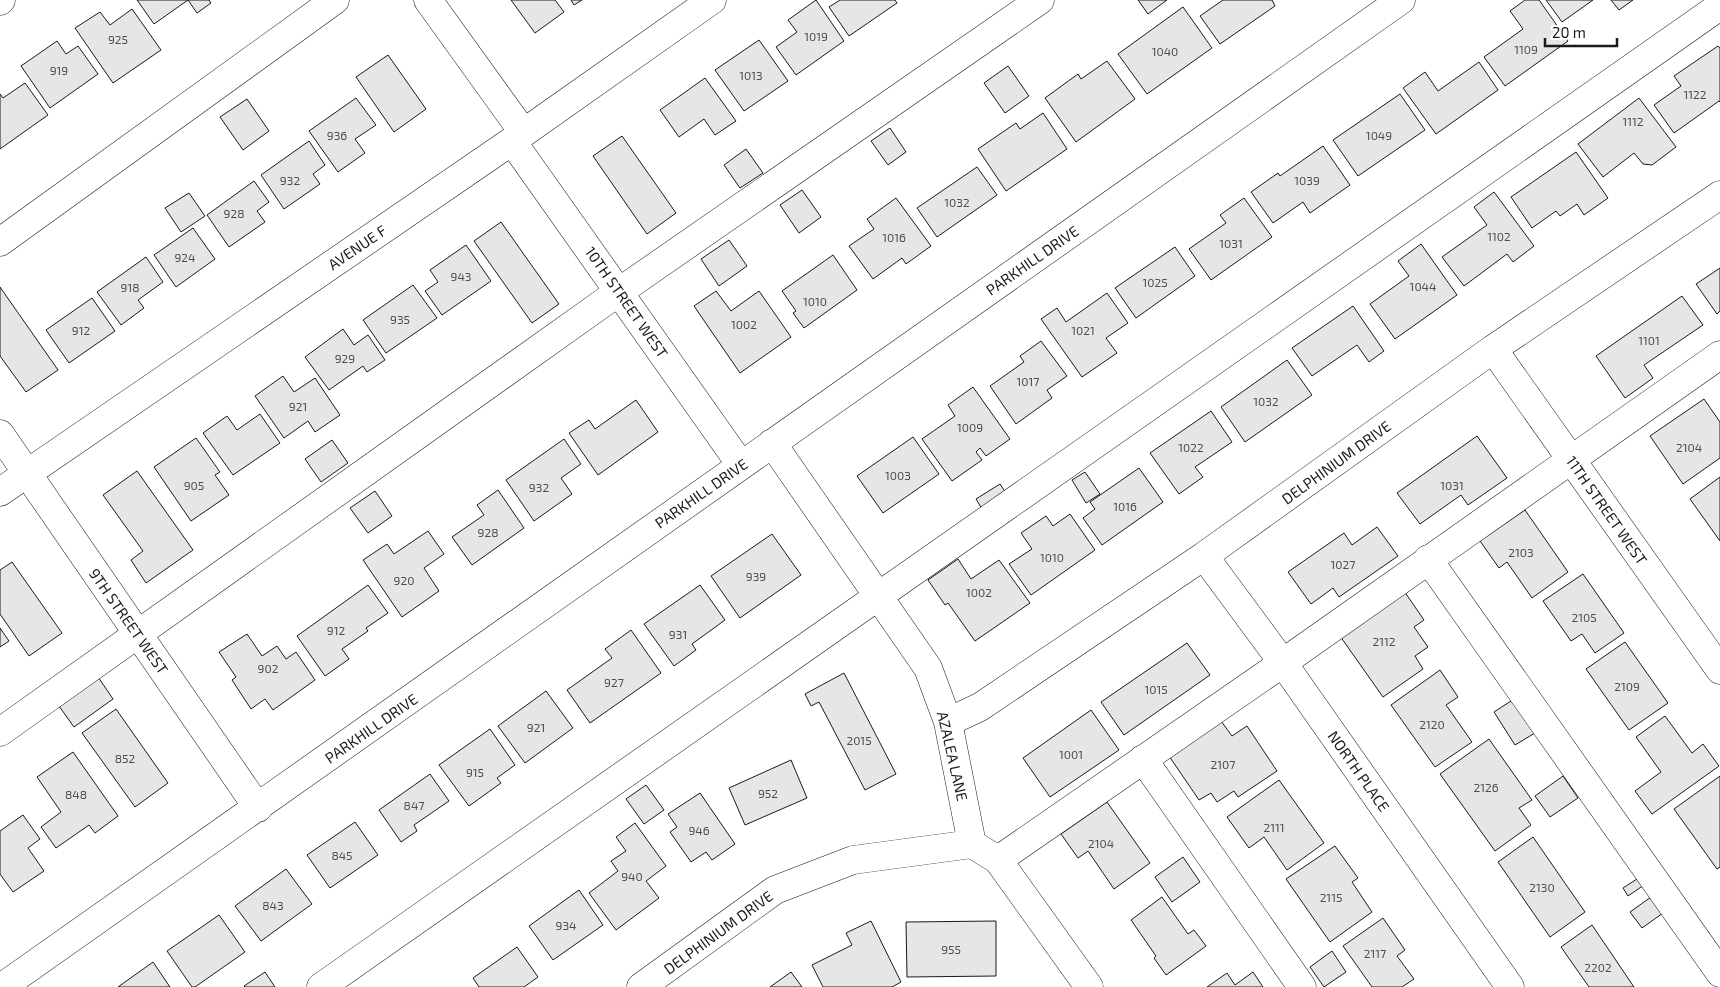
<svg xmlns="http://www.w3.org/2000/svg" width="1720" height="987" viewBox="0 0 1720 987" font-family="'Exo 2',sans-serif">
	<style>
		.building { fill: #e6e6e6; stroke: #1a1a1a }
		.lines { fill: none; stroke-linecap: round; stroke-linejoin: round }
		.minor-casing { stroke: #1a1a1a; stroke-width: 29 }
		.minor { stroke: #fff; stroke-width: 28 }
		.labels { text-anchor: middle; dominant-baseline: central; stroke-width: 4; stroke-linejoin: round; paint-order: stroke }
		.number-label { font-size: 12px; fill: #4d4d4d }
		.street-label { font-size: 15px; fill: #1a1a1a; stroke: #fff }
	</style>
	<rect width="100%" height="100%" fill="#fff"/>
	<path class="building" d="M137,0H209L211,3L197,13L188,0L154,24Z
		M511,0H555L564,12L535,33Z
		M571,0H582L574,5Z
		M816,0L844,41L796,75L776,47L797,32L788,20Z
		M840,0H895L897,3L849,36L829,7Z
		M1138,0H1167L1148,14Z
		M1223,0H1272L1275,6L1220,44L1200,16Z
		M1525,0H1539L1568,41L1505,86L1484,57L1523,29L1510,11Z
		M1546,0H1593L1562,22Z
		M1611,0H1633L1619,10Z
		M1183,7L1212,48L1147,94L1118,54Z
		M132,9L161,50L113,83L75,28L100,12L110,25Z
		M759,40L788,81L744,111L715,70Z
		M57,41L66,54L78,46L98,74L50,108L21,66Z
		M1718,46L1720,48V102L1719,101L1674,133L1654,105L1681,86L1674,76Z
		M388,55L426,109L394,132L356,77Z
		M1107,61L1135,99L1076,142L1045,98L1078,74L1081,79Z
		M1479,62L1498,90L1436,134L1403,88L1425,72L1438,91Z
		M1008,66L1029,96L1005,113L984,83Z
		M705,78L736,121L715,135L704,119L679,137L660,110Z
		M25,83L48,115L0,149V94L3,98Z
		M1400,94L1425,130L1358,176L1333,140Z
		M356,98L376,125L355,139L365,153L338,172L309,131Z
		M1639,98L1676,147L1652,165L1643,164L1634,153L1603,177L1578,144Z
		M247,99L269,131L243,150L220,117Z
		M1043,113L1067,149L1006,191L978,149L1016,123L1020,129Z
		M890,128L906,152L888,165L871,141Z
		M622,136L676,213L647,234L593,156Z
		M309,141L325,165L313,174L320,184L284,209L261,175Z
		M1323,146L1350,185L1310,213L1303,202L1273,223L1251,192L1278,173L1280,176Z
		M746,149L763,173L740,188L724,165Z
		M1576,152L1608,198L1584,215L1577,204L1560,216L1556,211L1532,228L1511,197Z
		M977,167L997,195L937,237L917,208Z
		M254,181L269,202L257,211L265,222L229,247L207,215Z
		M802,190L821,217L799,233L780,205Z
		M1494,192L1534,246L1513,262L1507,254L1464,286L1442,257L1487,225L1474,207Z
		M189,193L205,216L181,232L165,208Z
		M896,198L931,246L906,264L902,258L873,279L849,246L874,229L867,219Z
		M1244,198L1272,237L1211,280L1189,249L1226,223L1220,215Z
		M501,222L559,304L532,323L474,241Z
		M193,228L215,259L176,287L154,255Z
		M729,240L747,266L719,286L701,259Z
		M1421,244L1457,295L1395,339L1370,304L1409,276L1398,261Z
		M466,245L491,281L442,315L425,291L438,282L430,270Z
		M1175,247L1195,276L1136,318L1115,288Z
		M833,255L857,290L804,328L793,313L796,311L782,291Z
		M146,257L163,282L138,300L144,308L121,325L97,292Z
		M1720,268V311L1717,314L1696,284Z
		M413,285L437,318L386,353L363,320Z
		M0,287L58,370L26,392L0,356Z
		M716,291L731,311L759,291L791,337L740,373L694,306Z
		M1107,293L1128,323L1106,338L1117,353L1082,377L1041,319L1057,308L1066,322Z
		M1682,296L1703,325L1644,365L1653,378L1625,398L1596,356Z
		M92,298L115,331L69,363L46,330Z
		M1353,306L1384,351L1369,362L1357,345L1312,376L1292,348Z
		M343,329L354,345L368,335L385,360L367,372L363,366L329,390L305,357Z
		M1041,341L1067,376L1047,390L1052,398L1016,424L990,386L1024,362L1020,356Z
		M1287,360L1312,395L1245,442L1221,407Z
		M283,376L294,392L315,378L340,415L315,432L308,421L284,438L255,396Z
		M973,387L1010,439L986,456L980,448L976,452L982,460L952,481L922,439L955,416L948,405Z
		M1704,399L1720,422V458L1683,484L1650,436Z
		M636,400L658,432L598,475L569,433L589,420L595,429Z
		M1211,411L1232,442L1195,467L1203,477L1179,494L1150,453Z
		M260,414L280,443L233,475L203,433L227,416L237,430Z
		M1477,436L1507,478L1468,505L1461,495L1420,524L1397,493Z
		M913,437L939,474L883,513L857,476Z
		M196,438L220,472L215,475L229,495L191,521L154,467Z
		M564,439L581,464L561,478L572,494L534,521L506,480Z
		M332,440L348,463L321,482L305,459Z
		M1139,468L1163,502L1102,545L1083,518L1095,509L1090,502Z
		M137,471L193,550L146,583L131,560L143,551L103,495Z
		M1085,472L1100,494L1086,503L1072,480Z
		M1720,477V541L1690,499Z
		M1000,484L1006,493L982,509L976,499Z
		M498,490L524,528L472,565L452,537L484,515L477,505Z
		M375,491L392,516L368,533L350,508Z
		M1525,510L1568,572L1532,598L1507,562L1499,568L1480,541Z
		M1070,514L1095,550L1031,595L1009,564L1032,549L1021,533L1046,516L1053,526Z
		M1377,527L1398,556L1339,597L1333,588L1311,604L1288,572L1344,533L1352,545Z
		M428,531L444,554L424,568L439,591L402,617L363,560L387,544L394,554Z
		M772,534L801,575L740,618L711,576Z
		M958,559L971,579L999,560L1030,603L975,641L948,603L945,605L928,580Z
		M12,562L62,633L29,656L0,614V570Z
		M1583,574L1624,633L1595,653L1582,634L1571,641L1543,601Z
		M368,585L388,613L366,628L368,631L342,649L349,659L325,676L297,636Z
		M700,585L725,620L692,644L696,650L674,666L644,624Z
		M1404,591L1424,620L1414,627L1428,647L1415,656L1423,669L1383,697L1340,636Z
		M0,628L9,641L0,647Z
		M631,630L661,673L590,723L567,690L612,658L605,649Z
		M247,634L262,656L277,646L286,659L296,652L315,680L273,710L265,699L251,709L232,680L236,677L219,652Z
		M1625,642L1668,703L1629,730L1586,669Z
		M1187,643L1210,675L1124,735L1101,702Z
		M1440,670L1458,697L1446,705L1472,742L1435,767L1391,705Z
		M94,671L113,699L74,727L54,699Z
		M844,673L896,774L865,790L819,702L811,706L805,694Z
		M546,691L573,728L525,763L498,726Z
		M1514,699L1535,733L1515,745L1494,712Z
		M116,709L168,783L135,807L82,733Z
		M1091,710L1119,750L1050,797L1023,758Z
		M1665,716L1692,753L1703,744L1719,766L1652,814L1635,791L1661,772L1636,737Z
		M1221,721L1232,736L1247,726L1277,771L1238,797L1234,791L1217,802L1211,793L1199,800L1169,756Z
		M490,729L515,765L497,778L501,783L469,806L439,765Z
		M1489,739L1532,800L1519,808L1531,825L1495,851L1440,774Z
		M73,752L118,816L95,833L89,825L56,848L41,827L61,812L37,777Z
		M791,760L807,798L745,825L729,788Z
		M430,774L449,801L414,825L417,831L401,842L379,810Z
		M1563,776L1578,798L1550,817L1535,796Z
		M1720,776V867L1717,869L1674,809Z
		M1279,780L1324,843L1287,870L1264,837L1249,848L1227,817Z
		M646,785L664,810L644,824L626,799Z
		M700,793L735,844L712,860L706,852L691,862L670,832L677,827L668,814Z
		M1107,802L1150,863L1114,889L1088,851L1078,858L1061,834Z
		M23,815L40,839L28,848L44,871L13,892L0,874V831Z
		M355,822L378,855L330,888L307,855Z
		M635,823L666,866L646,881L659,898L616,930L589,893L618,871L611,861L626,851L616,837Z
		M1533,837L1585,912L1550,937L1498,862Z
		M1335,846L1358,878L1352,882L1372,912L1330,942L1286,879Z
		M1183,857L1200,882L1172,902L1155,877Z
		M286,869L312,904L261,941L235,906Z
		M1640,877L1644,885L1628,896L1623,888Z
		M579,890L603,925L553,960L529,926Z
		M1162,897L1188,934L1194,930L1206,946L1166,975L1154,958L1156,956L1131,920Z
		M1651,897L1663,913L1642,928L1630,912Z
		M219,915L245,952L195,987H192L167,951Z
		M1383,918L1405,950L1397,956L1414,979L1402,987H1372L1343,946Z
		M871,921L901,982L892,987H823L812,965L852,945L846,933Z
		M996,921V976L907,977L906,922Z
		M1592,925L1634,987H1589L1561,947Z
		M517,947L538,977L524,987H479L473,978Z
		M1332,951L1346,972L1324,987L1310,967Z
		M153,962L170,987H118Z
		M265,972L275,987H245L244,986Z
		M791,972L802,987H770Z
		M1253,972L1263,987H1207L1227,973L1235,985Z"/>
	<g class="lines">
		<defs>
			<path id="minor" d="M428,0L523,132
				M0,1L1,0
				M512,141L741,465
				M0,242L335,0
				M1493,349L1720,670
				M0,434L258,808
				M772,443L928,668L948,722L972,844L998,860L1089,987
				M0,492L512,141L712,0
				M1204,556L1283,663L1510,987
				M1428,559L1720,973
				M948,722L980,707L1204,556L1493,349L1720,195
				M0,732L603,303L1040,0
				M1143,759L1302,987
				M998,860L1264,676L1720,355
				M2,987L1401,0
				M321,987L1720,6
				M641,987L775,890L853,860L972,844"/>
		</defs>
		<use href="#minor" class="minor-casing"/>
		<use href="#minor" class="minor"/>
	</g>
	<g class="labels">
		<g class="number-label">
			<text x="816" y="36">1019</text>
			<text x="118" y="39">925</text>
			<text x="1526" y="49">1109</text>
			<text x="1165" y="51">1040</text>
			<text x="59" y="70">919</text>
			<text x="751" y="75">1013</text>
			<text x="1695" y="94">1122</text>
			<text x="1633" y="121">1112</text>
			<text x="337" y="135">936</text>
			<text x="1379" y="135">1049</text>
			<text x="290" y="180">932</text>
			<text x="1307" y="180">1039</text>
			<text x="957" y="202">1032</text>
			<text x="234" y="213">928</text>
			<text x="1499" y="236">1102</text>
			<text x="894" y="237">1016</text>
			<text x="1231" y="243">1031</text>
			<text x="185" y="257">924</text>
			<text x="461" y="276">943</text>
			<text x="1155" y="282">1025</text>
			<text x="1423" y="286">1044</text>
			<text x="130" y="287">918</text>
			<text x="815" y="301">1010</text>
			<text x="400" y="319">935</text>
			<text x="744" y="324">1002</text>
			<text x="81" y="330">912</text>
			<text x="1083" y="330">1021</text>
			<text x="1649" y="340">1101</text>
			<text x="345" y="358">929</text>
			<text x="1028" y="381">1017</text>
			<text x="1266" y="401">1032</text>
			<text x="298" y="406">921</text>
			<text x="970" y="427">1009</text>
			<text x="1191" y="447">1022</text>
			<text x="1689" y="447">2104</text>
			<text x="898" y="475">1003</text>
			<text x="194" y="485">905</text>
			<text x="1452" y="485">1031</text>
			<text x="539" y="487">932</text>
			<text x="1125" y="506">1016</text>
			<text x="488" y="532">928</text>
			<text x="1521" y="552">2103</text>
			<text x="1052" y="557">1010</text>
			<text x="1343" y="564">1027</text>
			<text x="756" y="576">939</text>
			<text x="404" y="580">920</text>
			<text x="979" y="592">1002</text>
			<text x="1584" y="617">2105</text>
			<text x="336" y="630">912</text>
			<text x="678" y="634">931</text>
			<text x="1384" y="641">2112</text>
			<text x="268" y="668">902</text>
			<text x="614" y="682">927</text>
			<text x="1627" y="686">2109</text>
			<text x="1156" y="689">1015</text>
			<text x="1432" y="724">2120</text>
			<text x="536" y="727">921</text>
			<text x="859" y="740">2015</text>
			<text x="1071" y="754">1001</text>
			<text x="125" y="758">852</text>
			<text x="1223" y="764">2107</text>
			<text x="475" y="772">915</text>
			<text x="1486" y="787">2126</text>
			<text x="768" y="793">952</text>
			<text x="76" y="794">848</text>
			<text x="414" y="805">847</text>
			<text x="1274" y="827">2111</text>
			<text x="699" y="830">946</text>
			<text x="1101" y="843">2104</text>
			<text x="342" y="855">845</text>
			<text x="632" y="876">940</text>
			<text x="1542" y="887">2130</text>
			<text x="1331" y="897">2115</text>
			<text x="273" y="905">843</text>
			<text x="566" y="925">934</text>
			<text x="951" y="949">955</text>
			<text x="1375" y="953">2117</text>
			<text x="1598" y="967">2202</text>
		</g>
		<g class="street-label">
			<text transform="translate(357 247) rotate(-34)">AVENUE F</text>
			<text transform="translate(1032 260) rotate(-35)">PARKHILL DRIVE</text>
			<text transform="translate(627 302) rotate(55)">10TH STREET WEST</text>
			<text transform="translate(1336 462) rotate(-36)">DELPHINIUM DRIVE</text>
			<text transform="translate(701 493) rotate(-35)">PARKHILL DRIVE</text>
			<text transform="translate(1607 510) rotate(55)">11TH STREET WEST</text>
			<text transform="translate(129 621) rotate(55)">9TH STREET WEST</text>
			<text transform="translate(371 728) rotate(-35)">PARKHILL DRIVE</text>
			<text transform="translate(953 756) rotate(77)">AZALEA LANE</text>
			<text transform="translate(1359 771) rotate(55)">NORTH PLACE</text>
			<text transform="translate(718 932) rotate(-36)">DELPHINIUM DRIVE</text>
		</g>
	</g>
	<path d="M1545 38v8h72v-8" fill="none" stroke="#1a1a1a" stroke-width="2.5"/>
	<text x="1552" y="38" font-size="15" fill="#1a1a1a" stroke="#ffffff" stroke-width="4" paint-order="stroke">20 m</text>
</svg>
